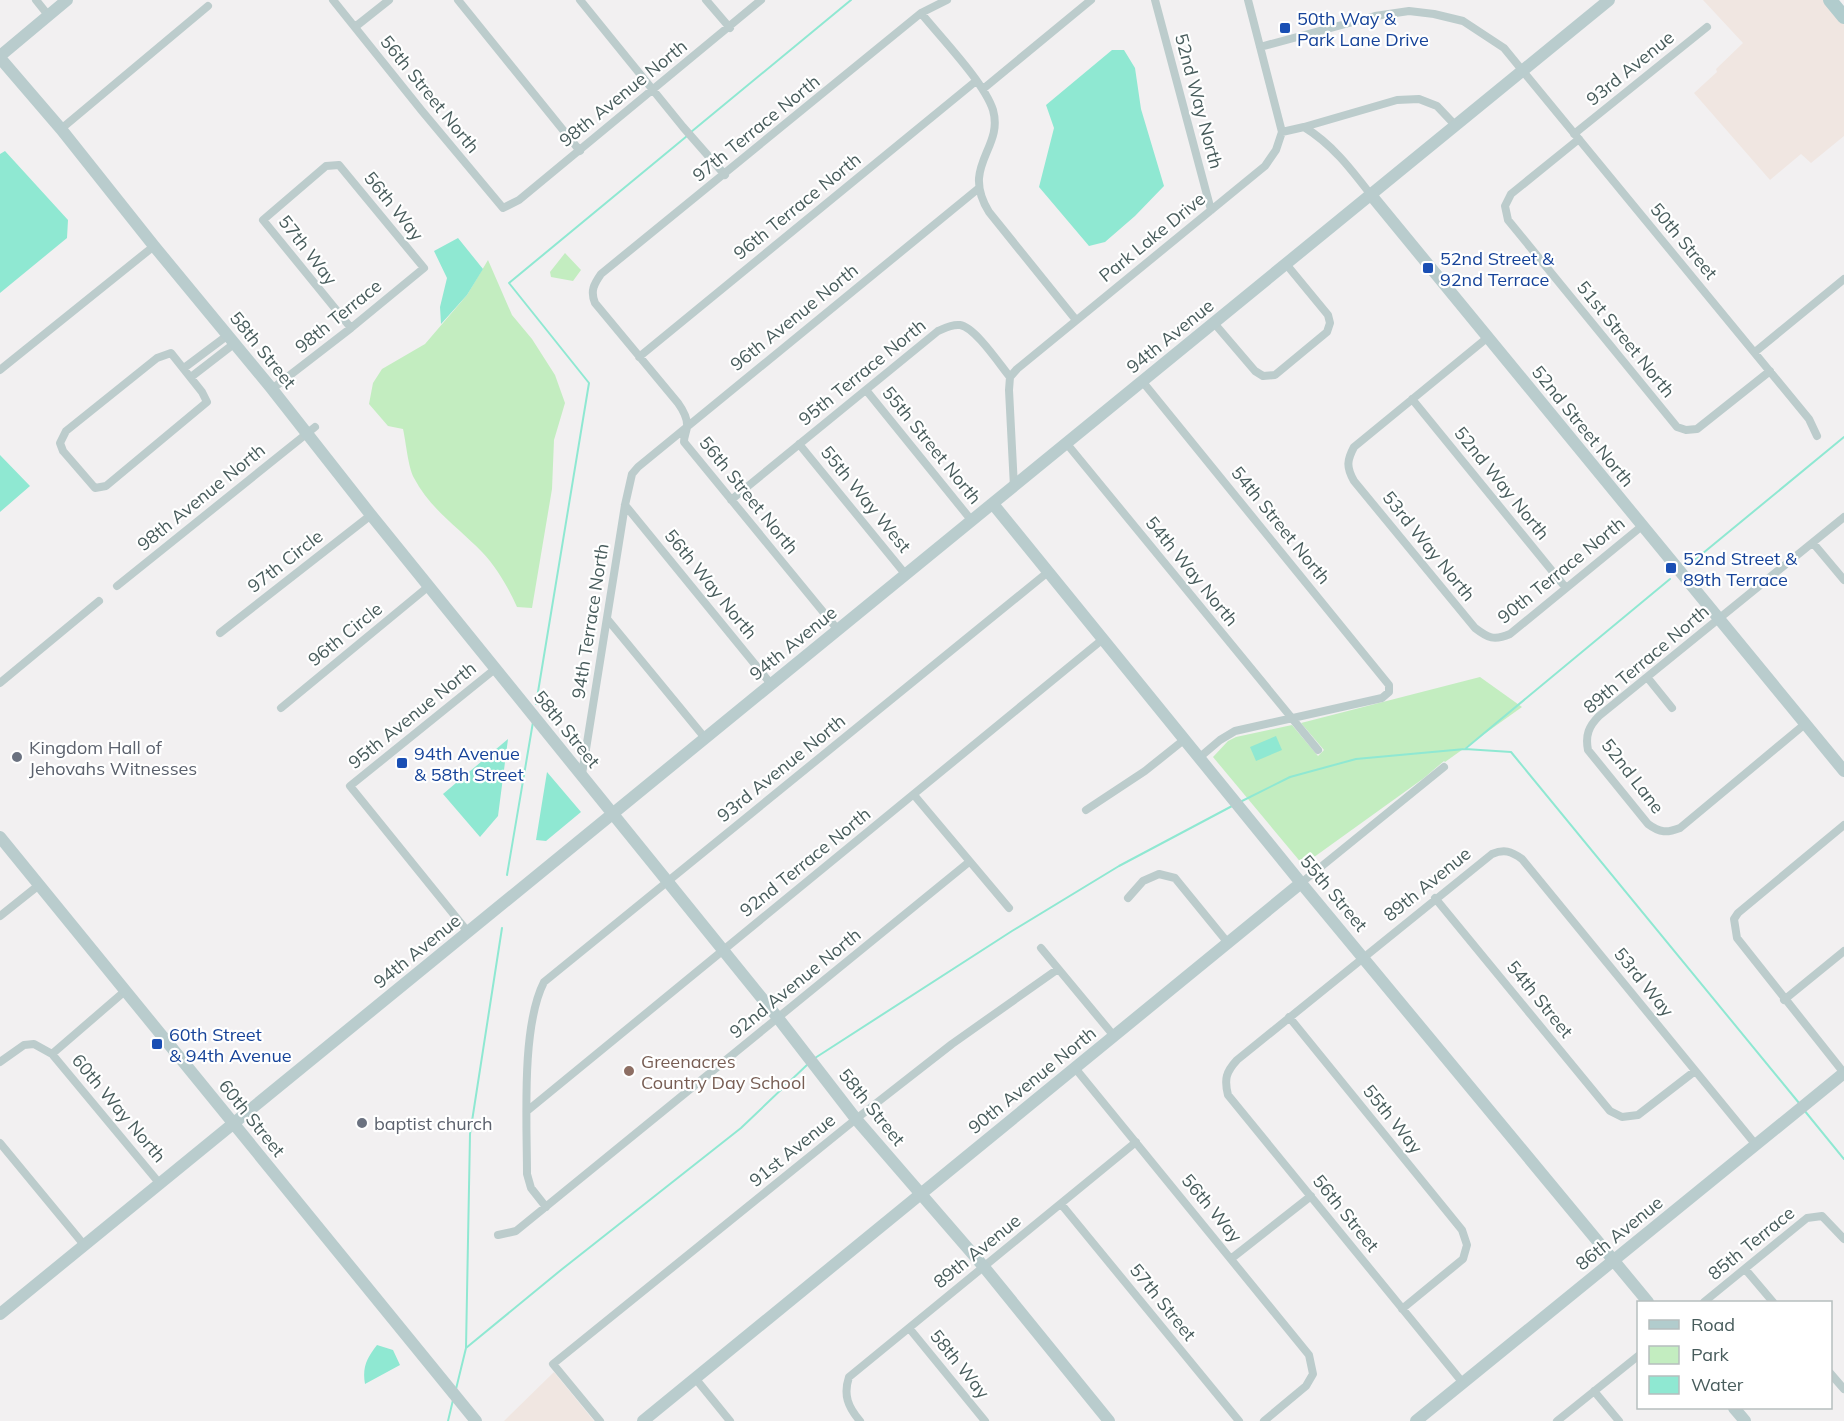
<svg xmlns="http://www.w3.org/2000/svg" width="1844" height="1421" viewBox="0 0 1844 1421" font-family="Mulish,sans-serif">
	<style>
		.commercial { fill: #f0e6e1 }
		.green { fill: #c3edc0 }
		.water { fill: #8fe8d2 }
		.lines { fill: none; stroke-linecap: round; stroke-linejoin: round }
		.stream { stroke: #8fe8d2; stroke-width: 2 }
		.street { stroke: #bccccc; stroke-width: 8 }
		.secondary { stroke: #b9cccd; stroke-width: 12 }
		.primary { stroke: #b1cccd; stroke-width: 14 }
		.transit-dot { fill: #1a4fb4; stroke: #fff; stroke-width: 2 }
		.worship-dot { fill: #6b7280; stroke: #fff; stroke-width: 2 }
		.education-dot { fill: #8d6e63; stroke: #fff; stroke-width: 2 }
		.labels { text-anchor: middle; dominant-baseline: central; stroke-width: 4.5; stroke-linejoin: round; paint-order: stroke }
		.transit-label { font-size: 18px; fill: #164399; stroke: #fff; text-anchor: start }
		.street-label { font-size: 18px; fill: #485c5c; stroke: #fff }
		.worship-label { font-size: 18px; fill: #5b616d; stroke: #fff; text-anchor: start }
		.education-label { font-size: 18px; fill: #785e54; stroke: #fff; text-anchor: start }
	</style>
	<rect width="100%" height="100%" fill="#f2f0f1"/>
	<path class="commercial" d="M1703,0H1825L1844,23V136L1811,163L1801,154L1770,180L1694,93L1717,72L1716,69L1743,43Z
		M554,1372L594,1421H504Z"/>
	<path class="green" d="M565,253L581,270L573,281L551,277L550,272Z
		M488,260L512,315L532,339L555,375L565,403L554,440L552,489L532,608L517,607C508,587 497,568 482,552C459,528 430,509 414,478C408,467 406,442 403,429L388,426L369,404L373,383L382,369L425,344L467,295Z
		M1480,677L1522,707L1445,762L1444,761L1424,778L1303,865L1213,757L1228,741L1236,737L1292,725L1318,756L1324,750L1301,723Z"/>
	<path class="water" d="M1112,50H1124L1135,68L1141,109L1164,186L1135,216L1105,242L1089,246L1039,187L1054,128L1046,105Z
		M5,151L68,220L67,238L0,293V154Z
		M458,238L483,269L467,295L441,324L440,307L447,278L434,251Z
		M0,455L30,486L0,512Z
		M1276,736L1282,750L1256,761L1250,747Z
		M508,739L498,816L480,837L443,794Z
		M547,772L581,812L546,841L536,840Z
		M377,1345L393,1350L400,1365L365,1384C362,1367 367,1358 377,1345Z"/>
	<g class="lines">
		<path class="stream" d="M691,132L851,0
			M1691,563L1844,437
			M536,704L589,383L509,283L687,136
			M1465,749L1670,579
			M1242,801L1290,777L1356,759L1465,749L1511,752L1799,1103
			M507,875L533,722
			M815,1058L1012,931L1119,866L1234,805
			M1804,1110L1844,1159
			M466,1348L561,1270L741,1128L809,1063
			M456,1389L466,1348L470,1134L502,928
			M448,1421L453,1400"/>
		<path class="street" d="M36,0L48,15
			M333,0L422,111L503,208L519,200L761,0
			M458,0L580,151
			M580,0L683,127L725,175
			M706,0L730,28
			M1155,0L1211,210
			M921,13C941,38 984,82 993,110C1004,149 960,165 989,212L1076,320
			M355,27L389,0
			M1260,47L1375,16L1409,11L1434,14L1463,21L1504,48L1522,70L1809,419L1817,436
			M983,89L1091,0
			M1304,127L1397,100L1419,99L1437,106L1455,125
			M61,129L208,6
			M1282,132L1304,127C1332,144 1351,169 1371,195
			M1574,134L1707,27
			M1579,139L1511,194L1505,206L1508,220L1677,427L1686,430L1697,429L1770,371
			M1214,323L1255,371L1263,376L1275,375L1327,332L1330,323L1328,315L1286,264
			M1487,338L1354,447C1347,460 1346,467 1354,481L1475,628C1488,638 1494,641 1510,634L1642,526
			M1755,352L1844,279
			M171,353L202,392L207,402L106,486L95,488L63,451L60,443L66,431L157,358Z
			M639,357L976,81
			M184,368L228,335
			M0,370L154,246
			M191,377L235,343
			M1142,381L1389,685V692L1382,698L1235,731L1220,740L1200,757
			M272,389L351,328L424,268L339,165L326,166L263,220L351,328
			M866,390L972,521
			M1412,399L1566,588
			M799,444L906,575
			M1067,444L1318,750
			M1014,487L1009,390L1010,377L1017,369L1265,166L1276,150L1282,132L1248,0
			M731,500L938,331C945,328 951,324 960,325C975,327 1000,365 1010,377
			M625,505L771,684
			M1813,543L1844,580
			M117,586L315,427
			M608,620L705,738
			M838,630L684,442C684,436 686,433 687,427C688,418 683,410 678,403L595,303C590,291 594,284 601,274L921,13L947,0
			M220,633L371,515
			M1647,677L1672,708
			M0,683L99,601
			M281,708L429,586
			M1805,724L1680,828C1667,833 1660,833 1648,824L1588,750C1585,735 1589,726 1599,716L1844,517
			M582,774L625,505L632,474L638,467L979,188
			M914,795L1009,908
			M1086,810L1145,771L1185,739
			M1844,825L1738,913L1734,919L1737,938L1844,1073
			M1301,883L1444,767
			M1128,898L1143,881L1159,874L1175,878L1228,943
			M1435,898L1610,1111L1622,1117L1638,1115L1695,1071
			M0,916L39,885
			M468,932L350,786L495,669
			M1041,948L1114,1036
			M1784,1000L1844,951
			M1289,1017L1462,1230L1467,1245L1463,1259L1402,1309
			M52,1054L125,991
			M0,1062L24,1045L34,1044L52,1054L160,1184
			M1075,1068L1309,1355L1313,1374L1306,1386L1264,1421
			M527,1111L1103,639
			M0,1143L85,1246
			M1061,1204L1239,1421
			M546,1207L531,1188L527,1174C527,1122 521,1027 544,982L1048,572
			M498,1235L516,1231L969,862
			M1232,1258L1311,1196
			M1745,1269L1773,1302
			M1704,1302L1807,1218L1822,1216L1844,1239
			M909,1328L985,1421
			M1830,1373L1844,1389
			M695,1378L730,1421
			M1463,1383L1228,1095C1224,1079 1226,1072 1237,1060L1492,854C1504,849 1511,851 1522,859L1756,1145
			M1594,1391L1619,1421
			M600,1421L553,1364L856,1119L952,1044L1058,969
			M860,1421C848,1407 843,1395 849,1377L1136,1142
			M1557,1421L1638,1356"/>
		<path class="secondary" d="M0,56L67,0
			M0,58L61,129L154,246L272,389L371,515L778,1018L856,1119L984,1267L1109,1421
			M1371,195L1844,771
			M993,504L1301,883L1648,1302
			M0,837L476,1421
			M0,1314L1609,0
			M1734,1408L1745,1421
			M643,1421L1301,883
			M1416,1421L1844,1073"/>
		<path class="primary" d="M1830,0L1844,17"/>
	</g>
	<g class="transit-dot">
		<rect x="1279" y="22" width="12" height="12" rx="3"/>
		<rect x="1422" y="262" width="12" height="12" rx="3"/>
		<rect x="1665" y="562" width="12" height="12" rx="3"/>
		<rect x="396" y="757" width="12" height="12" rx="3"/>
		<rect x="151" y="1038" width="12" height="12" rx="3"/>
	</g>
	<g class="worship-dot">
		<circle cx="17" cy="757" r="6"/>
		<circle cx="362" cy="1123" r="6"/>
	</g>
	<circle class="education-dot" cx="629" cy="1071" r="6"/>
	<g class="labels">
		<g class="transit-label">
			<text x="1297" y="18">50th Way &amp;<tspan x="1297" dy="21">Park Lane Drive</tspan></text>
			<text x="1440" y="258">52nd Street &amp;<tspan x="1440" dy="21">92nd Terrace</tspan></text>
			<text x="1683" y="558">52nd Street &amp;<tspan x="1683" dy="21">89th Terrace</tspan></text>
			<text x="414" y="753">94th Avenue<tspan x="414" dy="21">&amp; 58th Street</tspan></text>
			<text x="169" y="1034">60th Street<tspan x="169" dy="21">&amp; 94th Avenue</tspan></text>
		</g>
		<g class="street-label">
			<text transform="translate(1630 68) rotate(-39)">93rd Avenue</text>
			<text transform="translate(623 93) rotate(-39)">98th Avenue North</text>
			<text transform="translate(430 94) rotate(51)">56th Street North</text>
			<text transform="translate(1199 101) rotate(75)">52nd Way North</text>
			<text transform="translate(756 128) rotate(-39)">97th Terrace North</text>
			<text transform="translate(394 206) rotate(51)">56th Way</text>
			<text transform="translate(797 206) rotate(-39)">96th Terrace North</text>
			<text transform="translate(1152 237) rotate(-39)">Park Lake Drive</text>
			<text transform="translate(1684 241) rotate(50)">50th Street</text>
			<text transform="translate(308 250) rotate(52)">57th Way</text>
			<text transform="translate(338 316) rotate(-39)">98th Terrace</text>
			<text transform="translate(794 317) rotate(-39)">96th Avenue North</text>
			<text transform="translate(1170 336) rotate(-39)">94th Avenue</text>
			<text transform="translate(1626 339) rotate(51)">51st Street North</text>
			<text transform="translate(263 350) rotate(51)">58th Street</text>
			<text transform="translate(862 372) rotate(-39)">95th Terrace North</text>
			<text transform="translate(1583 426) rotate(51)">52nd Street North</text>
			<text transform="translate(932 445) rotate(51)">55th Street North</text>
			<text transform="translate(1502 483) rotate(51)">52nd Way North</text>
			<text transform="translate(749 495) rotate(51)">56th Street North</text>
			<text transform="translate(201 497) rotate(-39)">98th Avenue North</text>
			<text transform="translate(866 499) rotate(51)">55th Way West</text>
			<text transform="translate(1281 525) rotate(51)">54th Street North</text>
			<text transform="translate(1429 546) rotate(51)">53rd Way North</text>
			<text transform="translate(285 561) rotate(-38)">97th Circle</text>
			<text transform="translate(1561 570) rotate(-39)">90th Terrace North</text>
			<text transform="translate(1192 571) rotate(51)">54th Way North</text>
			<text transform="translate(711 584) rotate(51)">56th Way North</text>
			<text transform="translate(590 621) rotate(-81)">94th Terrace North</text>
			<text transform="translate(345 634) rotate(-39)">96th Circle</text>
			<text transform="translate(793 643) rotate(-39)">94th Avenue</text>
			<text transform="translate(1646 659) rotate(-40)">89th Terrace North</text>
			<text transform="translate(412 715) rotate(-39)">95th Avenue North</text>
			<text transform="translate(567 729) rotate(51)">58th Street</text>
			<text transform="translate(781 768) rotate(-39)">93rd Avenue North</text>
			<text transform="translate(1633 776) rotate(52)">52nd Lane</text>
			<text transform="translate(805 862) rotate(-39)">92nd Terrace North</text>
			<text transform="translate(1427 884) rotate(-39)">89th Avenue</text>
			<text transform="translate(1334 893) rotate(50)">55th Street</text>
			<text transform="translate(417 951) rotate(-39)">94th Avenue</text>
			<text transform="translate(1644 982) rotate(51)">53rd Way</text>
			<text transform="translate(795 983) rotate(-39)">92nd Avenue North</text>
			<text transform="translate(1540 999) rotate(51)">54th Street</text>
			<text transform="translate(1032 1080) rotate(-39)">90th Avenue North</text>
			<text transform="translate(872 1107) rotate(51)">58th Street</text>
			<text transform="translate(119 1108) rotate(50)">60th Way North</text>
			<text transform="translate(252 1118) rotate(51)">60th Street</text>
			<text transform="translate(1393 1119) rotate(51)">55th Way</text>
			<text transform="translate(792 1150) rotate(-39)">91st Avenue</text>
			<text transform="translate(1212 1208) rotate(50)">56th Way</text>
			<text transform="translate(1346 1213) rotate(51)">56th Street</text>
			<text transform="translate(1619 1233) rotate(-39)">86th Avenue</text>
			<text transform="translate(1751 1243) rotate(-39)">85th Terrace</text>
			<text transform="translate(977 1251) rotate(-39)">89th Avenue</text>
			<text transform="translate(1163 1302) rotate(51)">57th Street</text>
			<text transform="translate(960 1364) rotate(51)">58th Way</text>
		</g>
		<g class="worship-label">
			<text x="29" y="747">Kingdom Hall of<tspan x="29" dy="21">Jehovahs Witnesses</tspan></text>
			<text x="374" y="1123">baptist church</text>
		</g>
		<g class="education-label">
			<text x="641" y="1061">Greenacres<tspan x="641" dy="21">Country Day School</tspan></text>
		</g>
	</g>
	<rect x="1637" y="1301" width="195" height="108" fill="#ffffff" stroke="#b6bebe" stroke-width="1.5"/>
	<rect x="1649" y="1320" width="30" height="9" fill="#b1cccd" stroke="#b6bebe" stroke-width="1.5"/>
	<text x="1691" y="1331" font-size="18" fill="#485c5c">Road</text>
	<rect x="1649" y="1346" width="30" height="18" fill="#c3edc0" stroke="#b6bebe" stroke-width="1.5"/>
	<text x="1691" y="1361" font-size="18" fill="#485c5c">Park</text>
	<rect x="1649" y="1376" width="30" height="18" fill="#8fe8d2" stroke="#b6bebe" stroke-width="1.5"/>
	<text x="1691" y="1391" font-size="18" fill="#485c5c">Water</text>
</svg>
